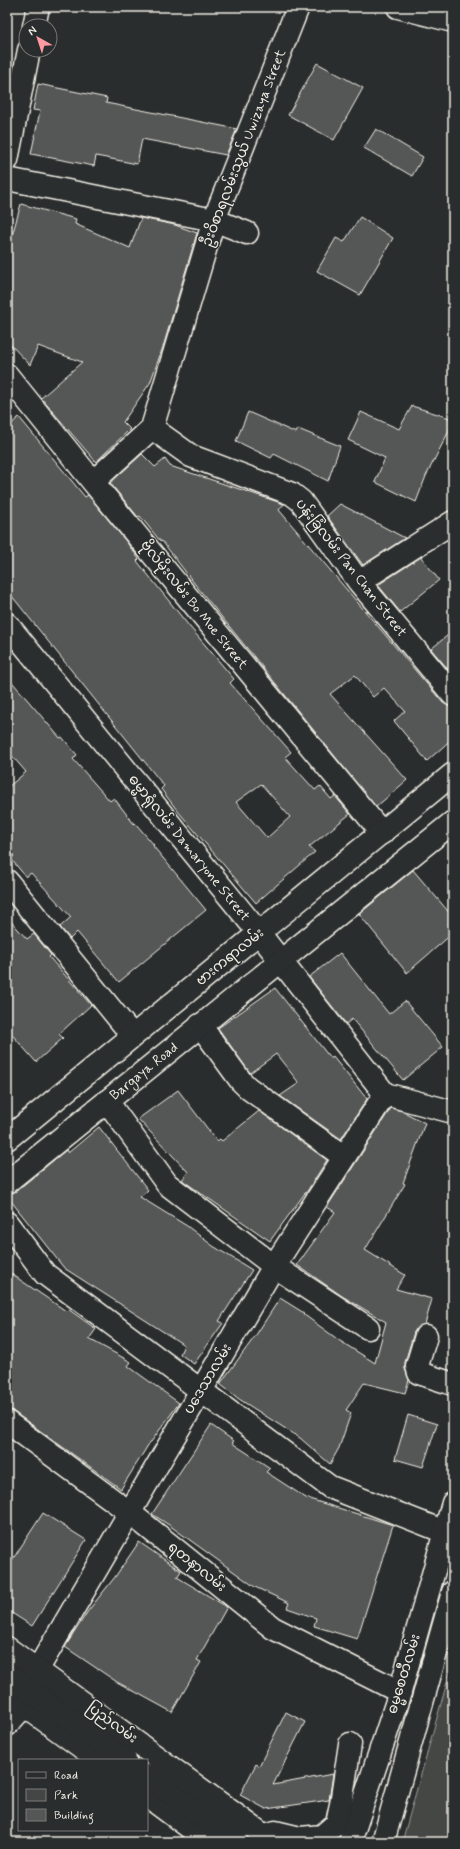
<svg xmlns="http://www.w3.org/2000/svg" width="460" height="1849" viewBox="0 0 460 1849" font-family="Mynerve,'Noto Sans Myanmar',sans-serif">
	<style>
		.green { fill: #444645; stroke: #9c9c96 }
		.building { fill: #555756; stroke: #f4f1e8; fill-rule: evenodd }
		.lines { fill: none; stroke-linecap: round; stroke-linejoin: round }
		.minor-casing { stroke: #f4f1e8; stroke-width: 25 }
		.major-casing { stroke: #f4f1e8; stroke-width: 25 }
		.highway-casing { stroke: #f4f1e8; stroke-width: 25 }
		.minor { stroke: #2a2d2e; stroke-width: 22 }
		.major { stroke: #2a2d2e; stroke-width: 22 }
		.highway { stroke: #2a2d2e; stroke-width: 22 }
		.labels { text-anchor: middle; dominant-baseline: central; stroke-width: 3; stroke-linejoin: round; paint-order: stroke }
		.street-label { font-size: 14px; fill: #f4f1e8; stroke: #2a2d2e }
	</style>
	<rect width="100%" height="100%" fill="#2a2d2e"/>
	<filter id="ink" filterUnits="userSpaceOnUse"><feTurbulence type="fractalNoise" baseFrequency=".025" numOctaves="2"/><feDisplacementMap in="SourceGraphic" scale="8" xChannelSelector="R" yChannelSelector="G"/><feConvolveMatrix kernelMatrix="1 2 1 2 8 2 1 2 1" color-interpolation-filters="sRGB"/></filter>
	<g filter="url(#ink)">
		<path class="green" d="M453,1660V1842H402L449,1675Z"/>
		<path class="building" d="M317,63L363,88L334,140L288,115Z
			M38,84L107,98L106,103L237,129L226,155L142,139L137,164L96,156L94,166L31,154L40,111L33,110Z
			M376,129L423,157L412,176L364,148Z
			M21,204L76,219L75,224L130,248L141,218L175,225L197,233L163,347L150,383L123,422L130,429L96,462L41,398L82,362L38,346L30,365L7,341V253Z
			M360,217L393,238L360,295L317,271L336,238L344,242Z
			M412,406L453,419V423L426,476L416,502L375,482L385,458L348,440L361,412L399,429Z
			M248,412L296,433L298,429L340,446L328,481L274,454L271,458L236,441Z
			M19,417L85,497L88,495L125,540L139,559L137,561L189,626L234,679L230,683L291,752L285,757L315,790L320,786L331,799L335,796L350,814L309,847L315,852L256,903L177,810L161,789L164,786L7,590V428ZM261,784L290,817L267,838L236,802Z
			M142,454L155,467L165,459L170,466L284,504L279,510L443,703L453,707V738L427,761L394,721L405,711L384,688L373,697L355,675L330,694L407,780L376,807L194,583L162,541L161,542L140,516L138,517L110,483Z
			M340,504L403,537L405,538L363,565L327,516Z
			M421,557L439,580L400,612L378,585Z
			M453,631V675L431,649Z
			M7,676L60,738L62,737L77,755L73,759L110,801L114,798L134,824L135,823L154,845L153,846L206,910L119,982L77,932L70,939L60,927L71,917L31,873L26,877L11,859L14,856L7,847V788L26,772L7,750Z
			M413,870L453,917V933L407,973L359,914Z
			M7,917L27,939L34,934L51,955L49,957L91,1005L59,1034L63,1038L36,1062L7,1029Z
			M340,953L389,1014L405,1001L443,1047L403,1080L352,1019L346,1024L309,977Z
			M275,988L331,1059L333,1057L367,1099L341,1139L280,1096L299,1083L276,1054L250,1073L218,1028Z
			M178,1090L217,1141L220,1139L222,1141L259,1111L327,1160L306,1193H305L270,1241L182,1180L188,1172L138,1119Z
			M391,1108L402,1111L425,1123L403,1183L405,1184L365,1250L405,1275L396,1289L432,1299L425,1324L418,1327L414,1332L405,1362V1369L409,1380L405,1393L364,1383L346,1410L351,1413L339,1448L330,1464L300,1438L239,1399L220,1384L256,1335L280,1298L304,1313L303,1314L340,1341L375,1363L386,1322L342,1296L297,1265L335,1212L327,1207Z
			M99,1127L148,1190L140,1197L187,1226L213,1246L252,1270L219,1321L223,1323L194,1364L180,1354L184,1345L64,1268L7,1196V1194L15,1192L66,1150L68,1153Z
			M7,1271L66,1311L68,1309L96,1329L89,1339L131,1362L128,1366L179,1403L151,1442H150L121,1489L7,1407Z
			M408,1415L437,1424L423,1467L395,1459Z
			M211,1425L234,1441L232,1443L270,1468L266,1472L306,1498L393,1525L357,1639L314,1626L316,1618L287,1608L289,1603L255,1587L169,1525L152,1514Z
			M43,1513L86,1540L32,1626L7,1610V1568Z
			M139,1542L181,1571L177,1577L227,1607L197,1660L201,1662L172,1712L117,1682L65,1647L88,1611L115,1577Z
			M286,1712L305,1722L273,1785L333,1774L329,1800L266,1809L240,1795L256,1764L259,1766Z"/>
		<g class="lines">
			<defs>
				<path id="minor" d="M34,26L38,7
					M7,160L29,50
					M7,179L214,220L247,233
					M7,375L93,482L382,833
					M152,428L214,220L298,7
					M93,482L152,428L191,456L292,494L301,501L359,582L453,695
					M359,582L453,522
					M7,624L259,933L385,1094L453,1112
					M7,881L132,1035
					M200,1025L241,1081L248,1088L344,1157
					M107,1101L167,1184L274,1266L368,1328
					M7,1223L45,1274L330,1487L445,1532
					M426,1336L417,1366L419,1373L453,1384
					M7,1422L129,1512L273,1628L400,1692
					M38,1669L274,1266L385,1094
					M7,1725L25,1705
					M268,1838L269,1834L275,1832L300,1838L322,1836L337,1823L341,1804L350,1744"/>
				<g id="major">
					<path d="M398,7L453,21"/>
					<path d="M7,1139L453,774"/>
					<path id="s1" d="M7,1182L453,822"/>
					<path d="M7,1648L273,1842"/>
					<path d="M7,1693L99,1760"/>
					<path d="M147,1796L209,1842"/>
					<path d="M350,1842L400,1692L453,1503"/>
					<path d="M383,1842L453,1592"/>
				</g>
				<path id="highway" d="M7,1674L125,1760
					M147,1776L237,1842"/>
			</defs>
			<use href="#minor" class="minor-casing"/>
			<use href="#major" class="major-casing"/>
			<use href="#highway" class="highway-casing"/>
			<use href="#minor" class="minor"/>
			<use href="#major" class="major"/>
			<use href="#highway" class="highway"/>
		</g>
	</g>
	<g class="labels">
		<g class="street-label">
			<text transform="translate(244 148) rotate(-69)">ဦးဝိစာရလမ်းသွယ် Uwizaya Street</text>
			<text transform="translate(351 568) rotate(52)">ပန်းခြံလမ်း Pan Chan Street</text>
			<text transform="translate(194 605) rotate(51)">ဗိုလ်မိုးလမ်း Bo Moe Street</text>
			<text transform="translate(189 848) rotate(51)">ဓမ္မာရုံလမ်း Damaryone Street</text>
			<text transform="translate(230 957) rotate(-39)">ဗားကရာလမ်း</text>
			<text stroke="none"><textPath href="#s1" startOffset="176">Bargaya Road</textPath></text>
			<text transform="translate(208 1379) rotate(-59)">ပဒေသာလမ်း</text>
			<text transform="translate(197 1567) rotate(39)">ရတနာလမ်း</text>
			<text transform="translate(404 1674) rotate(-73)">ဓမ္မစေတီလမ်း</text>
			<text transform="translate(112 1723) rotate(36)">ပြည်လမ်း</text>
		</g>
	</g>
	<rect width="460" height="1849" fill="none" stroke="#2a2d2e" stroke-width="24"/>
	<rect x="12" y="12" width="436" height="1825" fill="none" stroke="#f4f1e8" stroke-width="1.5" filter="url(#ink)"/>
	<rect x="18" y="1759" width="130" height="72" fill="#2a2d2e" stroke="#7b7b78"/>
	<rect x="26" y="1772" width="20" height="6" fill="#2a2d2e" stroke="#7b7b78"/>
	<text x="54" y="1779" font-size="12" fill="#f4f1e8">Road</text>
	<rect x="26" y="1789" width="20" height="12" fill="#444645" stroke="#7b7b78"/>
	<text x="54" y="1799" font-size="12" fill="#f4f1e8">Park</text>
	<rect x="26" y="1809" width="20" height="12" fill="#555756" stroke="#7b7b78"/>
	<text x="54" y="1819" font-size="12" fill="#f4f1e8">Building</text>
	<g transform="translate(38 38) rotate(321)"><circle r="19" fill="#2a2d2e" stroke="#7b7b78"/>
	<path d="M0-3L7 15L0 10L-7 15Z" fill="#ff9aa2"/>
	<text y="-6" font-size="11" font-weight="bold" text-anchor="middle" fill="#f4f1e8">N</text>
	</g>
</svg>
